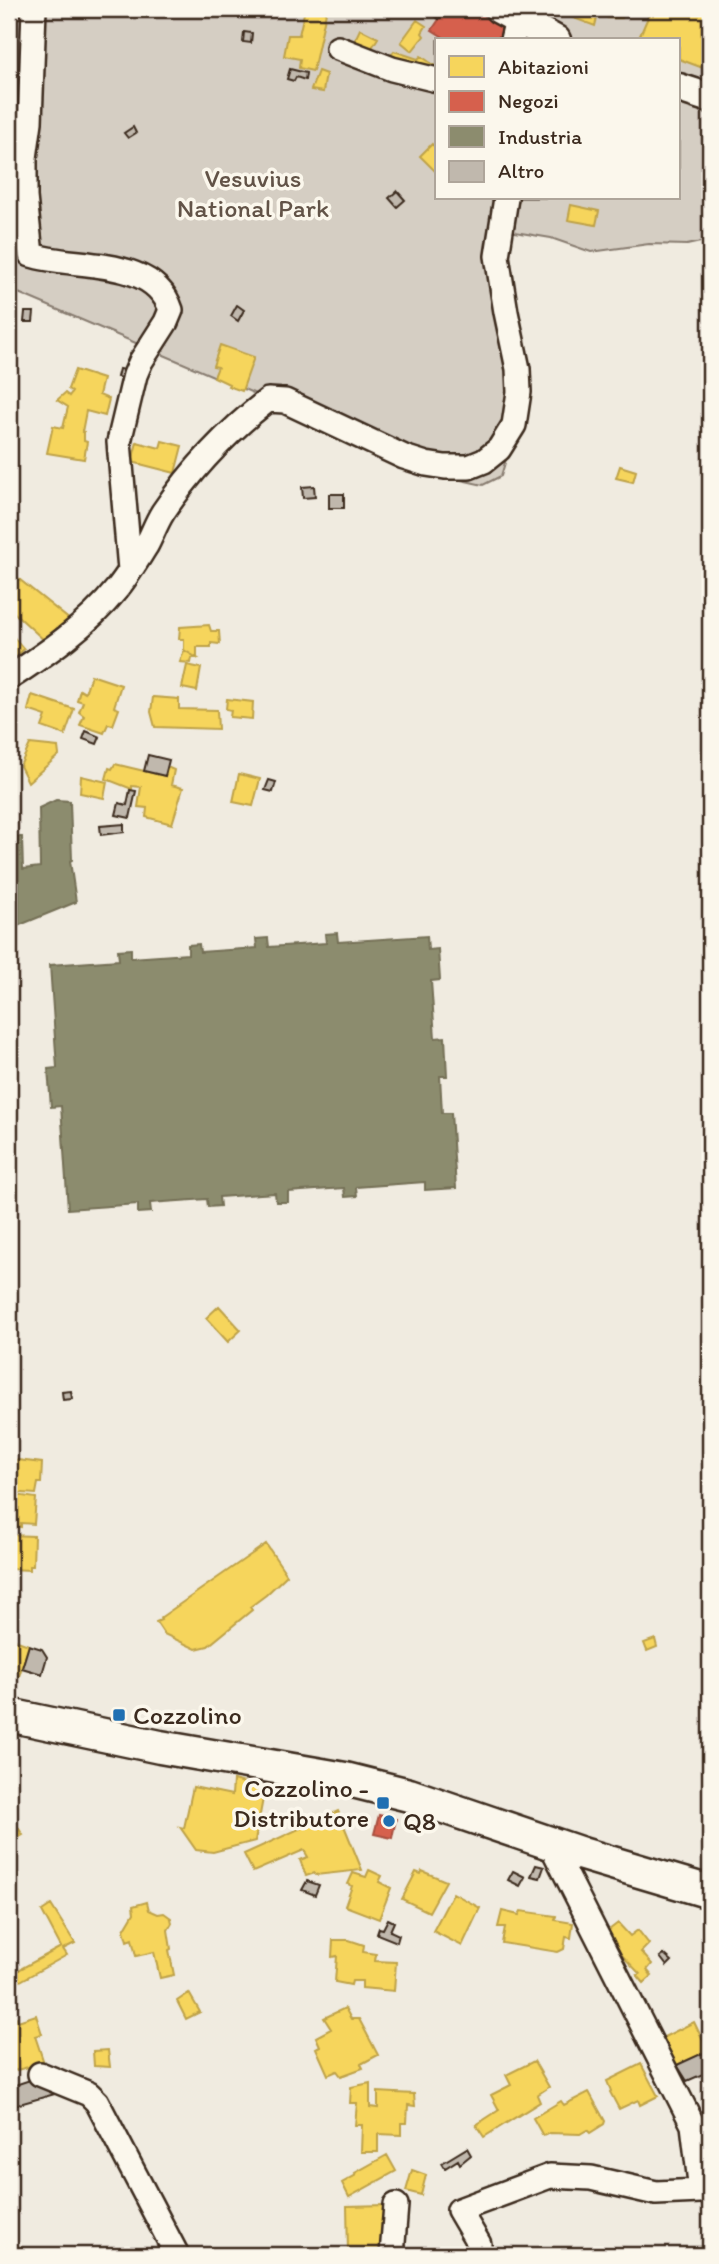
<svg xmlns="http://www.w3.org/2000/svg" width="719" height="2264" viewBox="0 0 719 2264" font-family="Itim,sans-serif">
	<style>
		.green { fill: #d5cec3; stroke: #887c70; stroke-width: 2; fill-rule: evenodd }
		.homes { fill: #f6d55c; stroke: #bea249; stroke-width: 2 }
		.shops { fill: #d6604d; stroke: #a8503f; stroke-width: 2 }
		.industry { fill: #8c8c6e; stroke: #746f56; stroke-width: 2 }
		.building { fill: #c0b8ad; stroke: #3b2a1e; stroke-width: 2 }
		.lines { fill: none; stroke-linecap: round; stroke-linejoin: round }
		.minor-casing { stroke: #3b2a1e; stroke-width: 28 }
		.tertiary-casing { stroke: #3b2a1e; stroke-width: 33 }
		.secondary-casing { stroke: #3b2a1e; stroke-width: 37 }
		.minor { stroke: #fbf7ec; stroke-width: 23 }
		.tertiary { stroke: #fbf7ec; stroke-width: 28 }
		.secondary { stroke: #fbf7ec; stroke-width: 32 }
		.poi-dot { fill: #1f6fb2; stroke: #fbf7ec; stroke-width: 2.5 }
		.labels { text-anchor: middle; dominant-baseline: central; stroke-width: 7; stroke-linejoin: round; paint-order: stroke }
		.park-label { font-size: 26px; fill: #625347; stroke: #fbf7ec }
		.poi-label { font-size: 26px; fill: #3b2a1e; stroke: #fbf7ec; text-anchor: start }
	</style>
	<rect width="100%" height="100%" fill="#f0ebe0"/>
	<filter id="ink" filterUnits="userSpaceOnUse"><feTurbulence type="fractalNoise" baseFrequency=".0143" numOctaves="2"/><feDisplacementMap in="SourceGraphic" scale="14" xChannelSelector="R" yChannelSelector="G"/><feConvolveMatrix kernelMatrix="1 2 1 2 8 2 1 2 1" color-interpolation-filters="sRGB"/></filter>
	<g filter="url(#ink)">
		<path class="green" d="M9,9H710V240L687,245L649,244L591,252L551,238L503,230L519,361L510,446L501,476L483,485L434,474L265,398L9,289ZM437,40H679V198H437Z"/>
		<path class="homes" d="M305,9L326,12L313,71L299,68L300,59L284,56L288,35H299Z
			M556,9H710V59L703,68L679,59V40H638L649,15L644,10L623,11L622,18H608L601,13L597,18L595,26L555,11Z
			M417,20L426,26L422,33L424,36L412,51L401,42Z
			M360,29L378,38L371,49L353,44Z
			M394,51L418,59L421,56L435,66L431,72L388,59Z
			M318,71L326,74L323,92L311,90Z
			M432,144L437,149L436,172L420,156Z
			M571,205L599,211L596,225L568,220Z
			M220,345L254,357L242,391L228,386L229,384L214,377L218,367L213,366Z
			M75,370L103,379L99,395L109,399L105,416L86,411L82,432H84V441L87,442L84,459L47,453L53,426L63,428L68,407L57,400L65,393L69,396L72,392L68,389Z
			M162,441L182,446L175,473L132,462L137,442L160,448Z
			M620,466L636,471L633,482L616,478Z
			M9,571L71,621L62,632L57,628L46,642L9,608Z
			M209,625L211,631H219L220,644L211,643V647H197V658L184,650V639H179L180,627Z
			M9,632L24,649L13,660L9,655Z
			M184,650L197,658H192L191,663L180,662Z
			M187,665L201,668L197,691L182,688Z
			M91,675L121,685L114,707L119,709L113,725L108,724L104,733L80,725L84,716L79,712L83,702L77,700L80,690L85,693Z
			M32,695L74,709L65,735L42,727L46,716L28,710Z
			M153,697L179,699V709L217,710L218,729L155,727L151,712Z
			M227,699L253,702L252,719L230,717L231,710L226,709Z
			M9,739L16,741L9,777Z
			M30,744L58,747L59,755L28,782L20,766Z
			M115,764L165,776L167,767L174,770L171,785L183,788L172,824L146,817L147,808L138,807L141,787L132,786V789L106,779L109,768L112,769Z
			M239,774L260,779L253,806L233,802Z
			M81,776L107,782L104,798L80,793Z
			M219,1306L241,1330L228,1342L206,1318Z
			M9,1459L42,1463L41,1483H38L36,1494L9,1492Z
			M9,1494L36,1498L34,1524L21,1523V1527L9,1525Z
			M9,1535L34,1536L33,1566H30V1570L10,1569Z
			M266,1544L287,1575L266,1595L250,1607L252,1610L208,1646L196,1649L164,1634L156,1622L161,1620L160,1618Z
			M9,1638L29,1645L19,1676L9,1673Z
			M655,1639L657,1647L647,1651L644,1643Z
			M233,1780L265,1788L255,1841L213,1852L196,1850L180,1827L184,1828L193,1787L232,1795Z
			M338,1811L362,1870L316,1875L315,1873L306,1876L300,1860L308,1857L304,1850L253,1872L244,1854Z
			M9,1814L23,1835L9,1843Z
			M369,1870L382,1876L379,1882L391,1888L379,1919L345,1906L352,1886L348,1884L353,1873L366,1877Z
			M422,1871L446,1881L429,1912L402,1899L416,1872L421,1874Z
			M453,1893L480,1908L462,1946L433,1931Z
			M147,1902L149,1910L158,1914L164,1913L171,1918L172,1923L168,1930L171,1949L169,1950L174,1975L160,1978L154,1952L136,1956L132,1939L127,1941L124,1930L134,1913L133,1906Z
			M51,1905L75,1943L63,1949L67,1955L15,1984L9,1975L61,1947L42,1911Z
			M502,1911L519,1915L521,1911L556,1916L555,1920L573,1923L571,1938L566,1937L564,1949L558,1952L502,1943L505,1927H498Z
			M618,1923L630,1936L638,1930L649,1944L641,1952L652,1964L647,1970L652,1976L644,1983L637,1975L640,1974L613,1946L605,1933Z
			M333,1940H349L364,1945L363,1952L376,1954L375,1961L396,1962L394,1991L362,1988V1981H352L351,1985L335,1982L337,1956L332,1957Z
			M189,1993L200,2012L186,2019L177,2001Z
			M345,2008L351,2019H359L378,2055L361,2064L363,2068L341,2076L337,2071L328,2075L316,2048L320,2046L316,2037L331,2029L324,2018Z
			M36,2015L42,2034L35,2036L44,2063L9,2072V2032L11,2031L9,2020L17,2017L18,2021Z
			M694,2022L708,2051L677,2065L662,2038Z
			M108,2050L110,2067L94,2066L93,2051Z
			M534,2061L549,2087L537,2095L540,2102L484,2137L476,2125L499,2110L491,2095L511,2085L506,2075Z
			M641,2064L658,2096L640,2105L638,2100L619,2109L610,2092L611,2091L607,2081Z
			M370,2083V2107L378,2108V2092L414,2094L415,2106L408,2105L407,2123H401V2135L378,2134V2152H361L362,2125H355L357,2103H350L351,2087Z
			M589,2092L605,2121L604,2124L590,2133L587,2130L580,2134L550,2133L543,2136L533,2118L561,2101L564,2105Z
			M387,2155L396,2171L349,2197L342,2183L356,2175L355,2173Z
			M412,2170L426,2175L421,2195L406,2191Z
			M385,2205L387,2250L348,2252L347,2206Z"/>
		<path class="shops" d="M446,9H481L495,18L506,32L501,40H448L432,30Z
			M379,1815L396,1819L392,1838L374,1834Z"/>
		<path class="industry" d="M56,800L70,801L72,860L70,861L76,902L10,929L9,837H22L23,869L40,867L39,808Z
			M337,933L338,942L427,936L428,950L438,949L440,980L431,981L435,1038L445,1037L447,1076H440L442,1113H451L456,1188L425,1190V1182L356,1187L357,1196L345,1197L344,1188L288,1192V1202H276L275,1193L219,1197L220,1206L208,1207L207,1199L150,1203L151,1212L138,1213V1204L68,1209L61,1106L51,1107L48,1069L57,1068L50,965L119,960L118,950L131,949V958L188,954V945L199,944L200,952L257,948L256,939L268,938L269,947L326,943L325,934Z"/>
		<path class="building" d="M435,9H446L439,19L432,14Z
			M244,32L252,33L251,43L243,42Z
			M290,69L306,73L305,80L296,77L294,81L287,79Z
			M133,127L136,133L128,138L124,133Z
			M397,191L405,200L397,207L389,198Z
			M237,305L244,310L238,321L231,316Z
			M25,312H34L33,322H24Z
			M119,369L125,370L123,378L117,377Z
			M314,486L315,497L303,498L302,487Z
			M329,494H344V508H329Z
			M86,731L100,737L97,744L83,739Z
			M148,755L169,760L165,776L144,771Z
			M269,780L276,782L273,792L265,790Z
			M130,790L136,791L130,818L116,815L119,803L127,805Z
			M124,824V832L101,835L100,826Z
			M71,1391L72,1399L63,1400L62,1392Z
			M29,1645L42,1649L47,1657L42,1674L22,1668Z
			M536,1865L544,1867L540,1878L531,1876Z
			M513,1871L525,1877L520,1886L508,1880Z
			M307,1881L319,1885L315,1895L302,1890Z
			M388,1919L394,1922L390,1931L399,1935L397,1942L377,1934L379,1928L383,1929Z
			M664,1954L672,1961L667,1966L660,1957Z
			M703,2053L710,2071L687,2081L677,2065Z
			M36,2078L62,2092L9,2107V2087Z
			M467,2148L471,2155L460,2164L458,2160L445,2168L442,2163Z"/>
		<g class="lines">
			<defs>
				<path id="minor" d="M34,9L30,122L25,158V197L31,255C75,269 154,256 171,310L166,322L141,361L135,375L119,442L130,570
					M512,40L517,19V9
					M338,48L392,69L437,80
					M9,678C46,654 88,625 116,590C127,577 137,560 146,546C152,535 156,523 163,512C192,469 227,432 268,400L285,401L404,457L426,464L445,467H469L484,461L499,449L514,425L519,392L518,369L506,312L497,256L506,198
					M40,2074L89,2094L97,2102L177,2255
					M392,2255L396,2205
					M477,2255L479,2244L459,2210L550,2176L591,2178L656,2193L701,2191L693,2125L550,1843"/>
				<path id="tertiary" d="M499,9L556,40
					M679,88L710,98"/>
				<path id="secondary" d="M9,1715L160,1747L345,1779L409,1795L582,1854L710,1892"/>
			</defs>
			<use href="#minor" class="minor-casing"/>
			<use href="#tertiary" class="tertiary-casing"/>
			<use href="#secondary" class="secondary-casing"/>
			<use href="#minor" class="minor"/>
			<use href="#tertiary" class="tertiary"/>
			<use href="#secondary" class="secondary"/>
		</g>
	</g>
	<g class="poi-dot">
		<rect x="112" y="1708" width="14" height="14" rx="3.5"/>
		<rect x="376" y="1796" width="14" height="14" rx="3.5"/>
		<circle cx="389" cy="1821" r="7"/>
	</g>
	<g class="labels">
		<g class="park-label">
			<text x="253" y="178">Vesuvius<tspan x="253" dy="30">National Park</tspan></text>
		</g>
		<g class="poi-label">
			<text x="133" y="1715">Cozzolino</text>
			<text x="369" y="1788" text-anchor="end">Cozzolino -<tspan x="369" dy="30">Distributore</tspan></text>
			<text x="403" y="1821">Q8</text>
		</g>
	</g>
	<rect width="719" height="2264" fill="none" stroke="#fbf7ec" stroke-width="35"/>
	<rect x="18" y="18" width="684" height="2229" fill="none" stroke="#3b2a1e" stroke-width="2.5" filter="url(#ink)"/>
	<rect x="435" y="38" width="245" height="161" fill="#fbf7ec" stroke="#aea59a" stroke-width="2"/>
	<rect x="449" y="56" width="35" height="21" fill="#f6d55c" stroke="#aea59a" stroke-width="2"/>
	<text x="498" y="74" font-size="21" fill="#3b2a1e">Abitazioni</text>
	<rect x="449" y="91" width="35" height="21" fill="#d6604d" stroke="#aea59a" stroke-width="2"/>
	<text x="498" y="108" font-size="21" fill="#3b2a1e">Negozi</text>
	<rect x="449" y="126" width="35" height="21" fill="#8c8c6e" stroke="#aea59a" stroke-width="2"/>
	<text x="498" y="144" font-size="21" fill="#3b2a1e">Industria</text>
	<rect x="449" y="161" width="35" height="21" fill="#c0b8ad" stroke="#aea59a" stroke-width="2"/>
	<text x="498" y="178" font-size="21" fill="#3b2a1e">Altro</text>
</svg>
